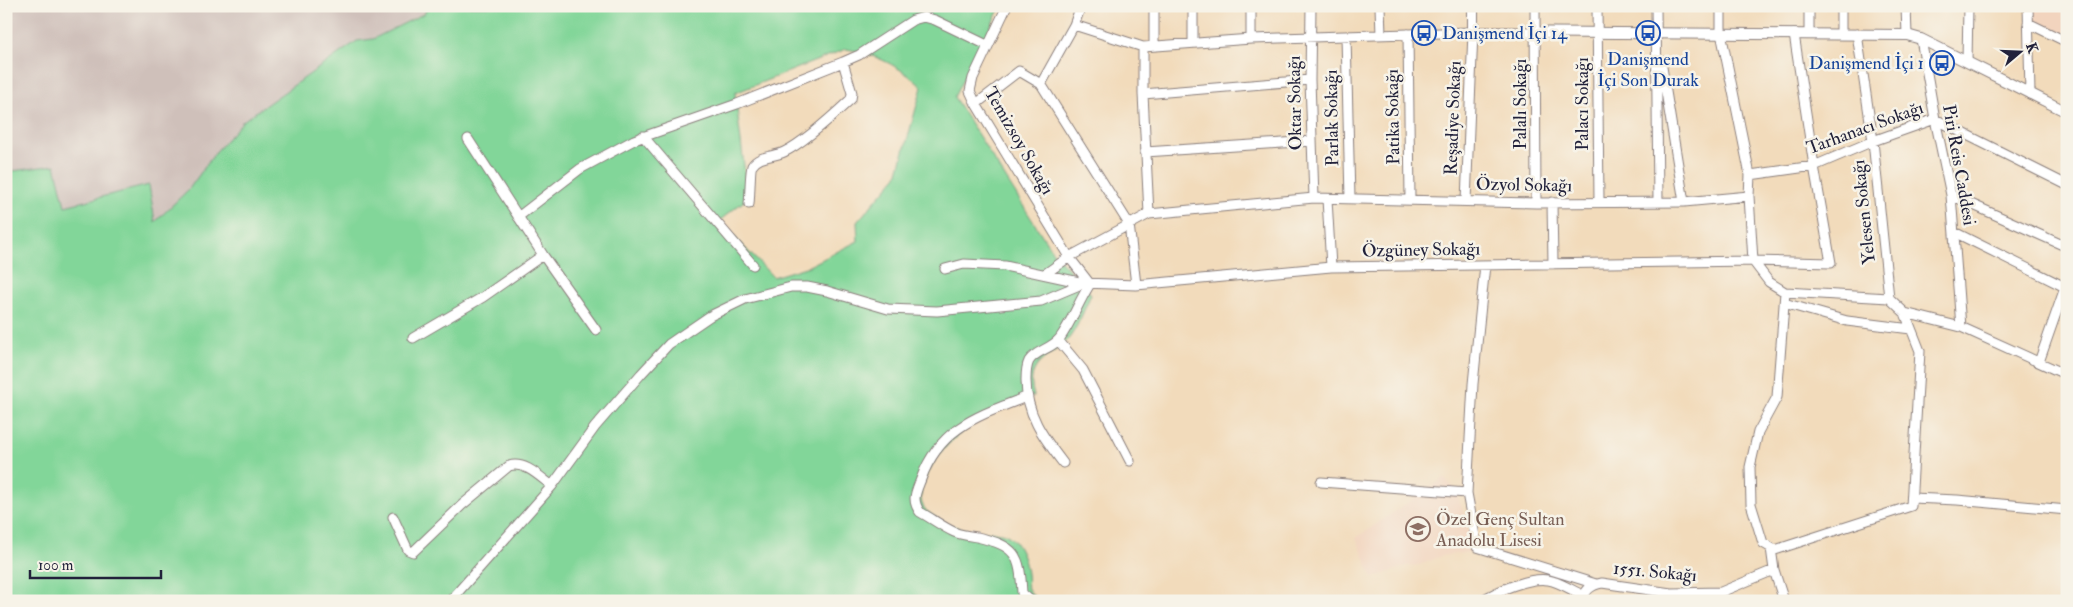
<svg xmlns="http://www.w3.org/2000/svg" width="2073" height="607" viewBox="0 0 2073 607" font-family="'IM FELL Double Pica',serif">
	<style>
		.built { fill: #f2d4be }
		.industrial { fill: #cfc0ba }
		.green { fill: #82d699; stroke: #527c6a; fill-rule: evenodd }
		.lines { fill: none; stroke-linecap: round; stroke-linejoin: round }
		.minor-casing { stroke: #8a7e7b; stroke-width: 11 }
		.tertiary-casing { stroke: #8a7e7b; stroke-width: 12 }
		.minor { stroke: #fff; stroke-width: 9 }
		.tertiary { stroke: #fff; stroke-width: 10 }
		.labels { text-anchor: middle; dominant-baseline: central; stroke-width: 5; stroke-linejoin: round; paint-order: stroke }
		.transit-label { font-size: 18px; fill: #164399; stroke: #f7f3e8; text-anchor: start }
		.street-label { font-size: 18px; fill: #22223b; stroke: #f7f3e8 }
		.education-label { font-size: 18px; fill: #785e54; stroke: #f7f3e8; text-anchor: start }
	</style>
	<rect width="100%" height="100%" fill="#f7f3e8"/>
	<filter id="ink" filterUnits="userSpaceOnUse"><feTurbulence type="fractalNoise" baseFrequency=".02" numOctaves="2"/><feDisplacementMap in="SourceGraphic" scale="10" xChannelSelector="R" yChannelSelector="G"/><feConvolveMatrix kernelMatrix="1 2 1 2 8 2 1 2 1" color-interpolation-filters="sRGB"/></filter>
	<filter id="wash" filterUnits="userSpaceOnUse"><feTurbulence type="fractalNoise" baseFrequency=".0096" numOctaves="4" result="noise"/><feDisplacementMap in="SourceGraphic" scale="20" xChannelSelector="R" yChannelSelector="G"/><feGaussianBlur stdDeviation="1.12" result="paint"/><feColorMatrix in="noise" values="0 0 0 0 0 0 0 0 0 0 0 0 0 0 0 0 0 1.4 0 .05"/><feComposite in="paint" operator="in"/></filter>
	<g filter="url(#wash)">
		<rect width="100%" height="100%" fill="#f2dbbb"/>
		<path class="built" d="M2033,6H2067V37L2033,20Z
			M1444,478L1454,488L1467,520L1470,552L1441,556L1420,565L1406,566L1373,578L1356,538Z"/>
		<path class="industrial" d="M6,6H427L425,12L373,39L357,41L243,121L215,153L189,189L155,222L149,185L65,206L55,165L6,172Z"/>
		<path class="green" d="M427,6H1001L954,97L1052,251L1091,294C1085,308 1079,324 1070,337C1053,358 1023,360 1034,396C988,412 940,435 923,485C920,494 919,505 928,512C942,523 960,529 977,532C987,533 1001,530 1010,537C1020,545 1026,562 1027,574C1028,579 1027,586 1028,589C1030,593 1036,598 1038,601H6V172L55,165L65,206L149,185L155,222L189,189L215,153L243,121L357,41L373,39L425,13ZM846,49C875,54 900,66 922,87L897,176L857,222L858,241L809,266L773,277L719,221L748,198L735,93Z"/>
	</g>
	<g filter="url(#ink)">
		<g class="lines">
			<defs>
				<path id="minor" d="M1007,6L973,78L970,91L976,104L1069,257L1090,284
					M1081,6L1074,25L1041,84L1129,224L1136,285
					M1154,6V46
					M1193,6V43
					M1251,6V39
					M1311,6L1310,80L1314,198
					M1380,6L1381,35
					M1535,6L1536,203
					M1597,6L1599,202
					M1656,6L1658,202
					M1721,6V33L1750,175L1749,196L1753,261L1769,282L1785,292L1889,298
					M1841,6V34
					M1906,6L1907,35
					M2028,6L2030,94
					M2028,23L2067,42
					M1074,25L1143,47L1251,39L1473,32L1466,201
					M1408,34L1410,200
					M1809,34V6
					M1857,34L1873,141L1889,298
					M1346,36L1350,199
					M1921,39L1935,119L1951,195L1961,327
					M1143,47V94L1149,214
					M1661,61L1684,202
					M1967,62L1968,6
					M1143,94L1310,80
					M976,104L1019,71L1041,84
					M643,136L753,265
					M468,139L543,255L596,330
					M1145,152L1312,141
					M1750,175L1814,166L1873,141L1935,119L2067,185
					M1951,195L2067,247
					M1327,199L1331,267
					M1552,202L1553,264
					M749,204C750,197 750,169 752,166C759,155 774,157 784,152C803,143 835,114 851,99L852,93L843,62
					M518,217L580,169L634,140L737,104L843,62L859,55L913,20L924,17L935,20L987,45
					M1954,232L2067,288
					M1485,265L1473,384L1467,493L1477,547L1596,584
					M945,269L964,264L1005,266L1084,283L1136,285L1331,267L1753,261L1831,263L1814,166L1794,34
					M1045,274L1069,257L1149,214L1314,198L1536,203L1684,202L1749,196
					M1785,292L1777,397L1758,432L1750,467L1751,504L1763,543L1775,550L1911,506L1920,351L1905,313
					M1889,298L1905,313L1961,327L2067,375
					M1784,303L1847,321L1911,329
					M413,338L483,297L543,255
					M1058,340L1083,370L1130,461
					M2039,362L2067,282
					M1026,397C978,416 940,427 921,479C916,492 911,500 920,512C931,518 943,527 954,532C961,535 970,536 977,537C1016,546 1020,554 1022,593L1031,601
					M1063,463C1043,437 1026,414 1026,380C1026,373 1026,367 1029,361C1036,350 1052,349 1060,338C1072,321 1079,301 1090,284
					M1321,482L1467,493
					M1912,498L1957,500L2067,510
					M393,517L408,550L413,552L462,505L509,466C525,461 540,477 552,486
					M1771,548L1774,570L1784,601
					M450,601L552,486L595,427L641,374L669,344L710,316L745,299L791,287H807L827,291L888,309L937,311L1041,301L1084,283
					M1481,601C1497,591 1529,577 1548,580C1558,581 1573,591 1583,595
					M1583,601C1584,590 1591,585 1602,583L1671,593L1721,592L1774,570"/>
				<path id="tertiary" d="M1473,6V32L1907,35L1921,39L2067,112"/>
			</defs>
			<use href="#minor" class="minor-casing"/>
			<use href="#tertiary" class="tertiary-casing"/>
			<use href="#minor" class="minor"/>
			<use href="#tertiary" class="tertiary"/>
		</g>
	</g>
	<defs>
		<symbol id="bus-ring" viewBox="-11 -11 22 22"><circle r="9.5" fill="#f7f3e8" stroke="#1a4fb4" stroke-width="1.5"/><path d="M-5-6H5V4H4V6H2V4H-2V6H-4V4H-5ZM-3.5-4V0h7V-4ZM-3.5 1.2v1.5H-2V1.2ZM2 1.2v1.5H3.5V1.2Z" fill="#1a4fb4"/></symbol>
		<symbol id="school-ring" viewBox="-11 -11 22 22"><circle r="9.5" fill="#f7f3e8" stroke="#8d6e63" stroke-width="1.5"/><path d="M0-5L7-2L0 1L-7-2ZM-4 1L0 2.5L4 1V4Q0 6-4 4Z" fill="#8d6e63"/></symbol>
	</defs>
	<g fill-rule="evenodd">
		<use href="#bus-ring" x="1410" y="19" width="28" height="28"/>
		<use href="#bus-ring" x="1634" y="19" width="28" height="28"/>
		<use href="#bus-ring" x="1928" y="49" width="28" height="28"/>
		<use href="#school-ring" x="1404" y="515" width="28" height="28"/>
	</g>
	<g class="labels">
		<g class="transit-label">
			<text x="1442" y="33">Danişmend İçi 14</text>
			<text x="1648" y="59" text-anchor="middle">Danişmend<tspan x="1648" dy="21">İçi Son Durak</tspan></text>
			<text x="1924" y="63" text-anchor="end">Danişmend İçi 1</text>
		</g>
		<g class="street-label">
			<text transform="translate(1295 103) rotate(-91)">Oktar Sokağı</text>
			<text transform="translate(1520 104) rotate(-90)">Palalı Sokağı</text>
			<text transform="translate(1582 104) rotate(-90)">Palacı Sokağı</text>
			<text transform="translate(1393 117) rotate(-91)">Patika Sokağı</text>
			<text transform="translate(1332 118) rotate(-91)">Parlak Sokağı</text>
			<text transform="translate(1453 118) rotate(-88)">Reşadiye Sokağı</text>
			<text transform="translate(1865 128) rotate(-20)">Tarhanacı Sokağı</text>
			<text transform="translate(1019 141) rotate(60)">Temizsoy Sokağı</text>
			<text transform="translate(1959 165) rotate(80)">Piri Reis Caddesi</text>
			<text transform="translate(1524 185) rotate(1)">Özyol Sokağı</text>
			<text transform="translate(1864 212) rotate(-96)">Yelesen Sokağı</text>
			<text transform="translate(1421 250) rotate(-1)">Özgüney Sokağı</text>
			<text transform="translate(1655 572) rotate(5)">1551. Sokağı</text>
		</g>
		<g class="education-label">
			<text x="1436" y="519">Özel Genç Sultan<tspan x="1436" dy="21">Anadolu Lisesi</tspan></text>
		</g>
	</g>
	<rect width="2073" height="607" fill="none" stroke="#f7f3e8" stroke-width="25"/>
	<g transform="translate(2020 52) rotate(71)" stroke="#f7f3e8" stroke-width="4" paint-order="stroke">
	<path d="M0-4L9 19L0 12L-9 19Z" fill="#22223b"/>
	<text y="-8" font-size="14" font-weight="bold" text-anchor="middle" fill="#22223b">K</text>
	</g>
	<path d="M30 570v8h131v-8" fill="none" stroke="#22223b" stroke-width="2.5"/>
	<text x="38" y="570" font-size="15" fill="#22223b" stroke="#f7f3e8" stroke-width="4" paint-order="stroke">100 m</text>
</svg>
